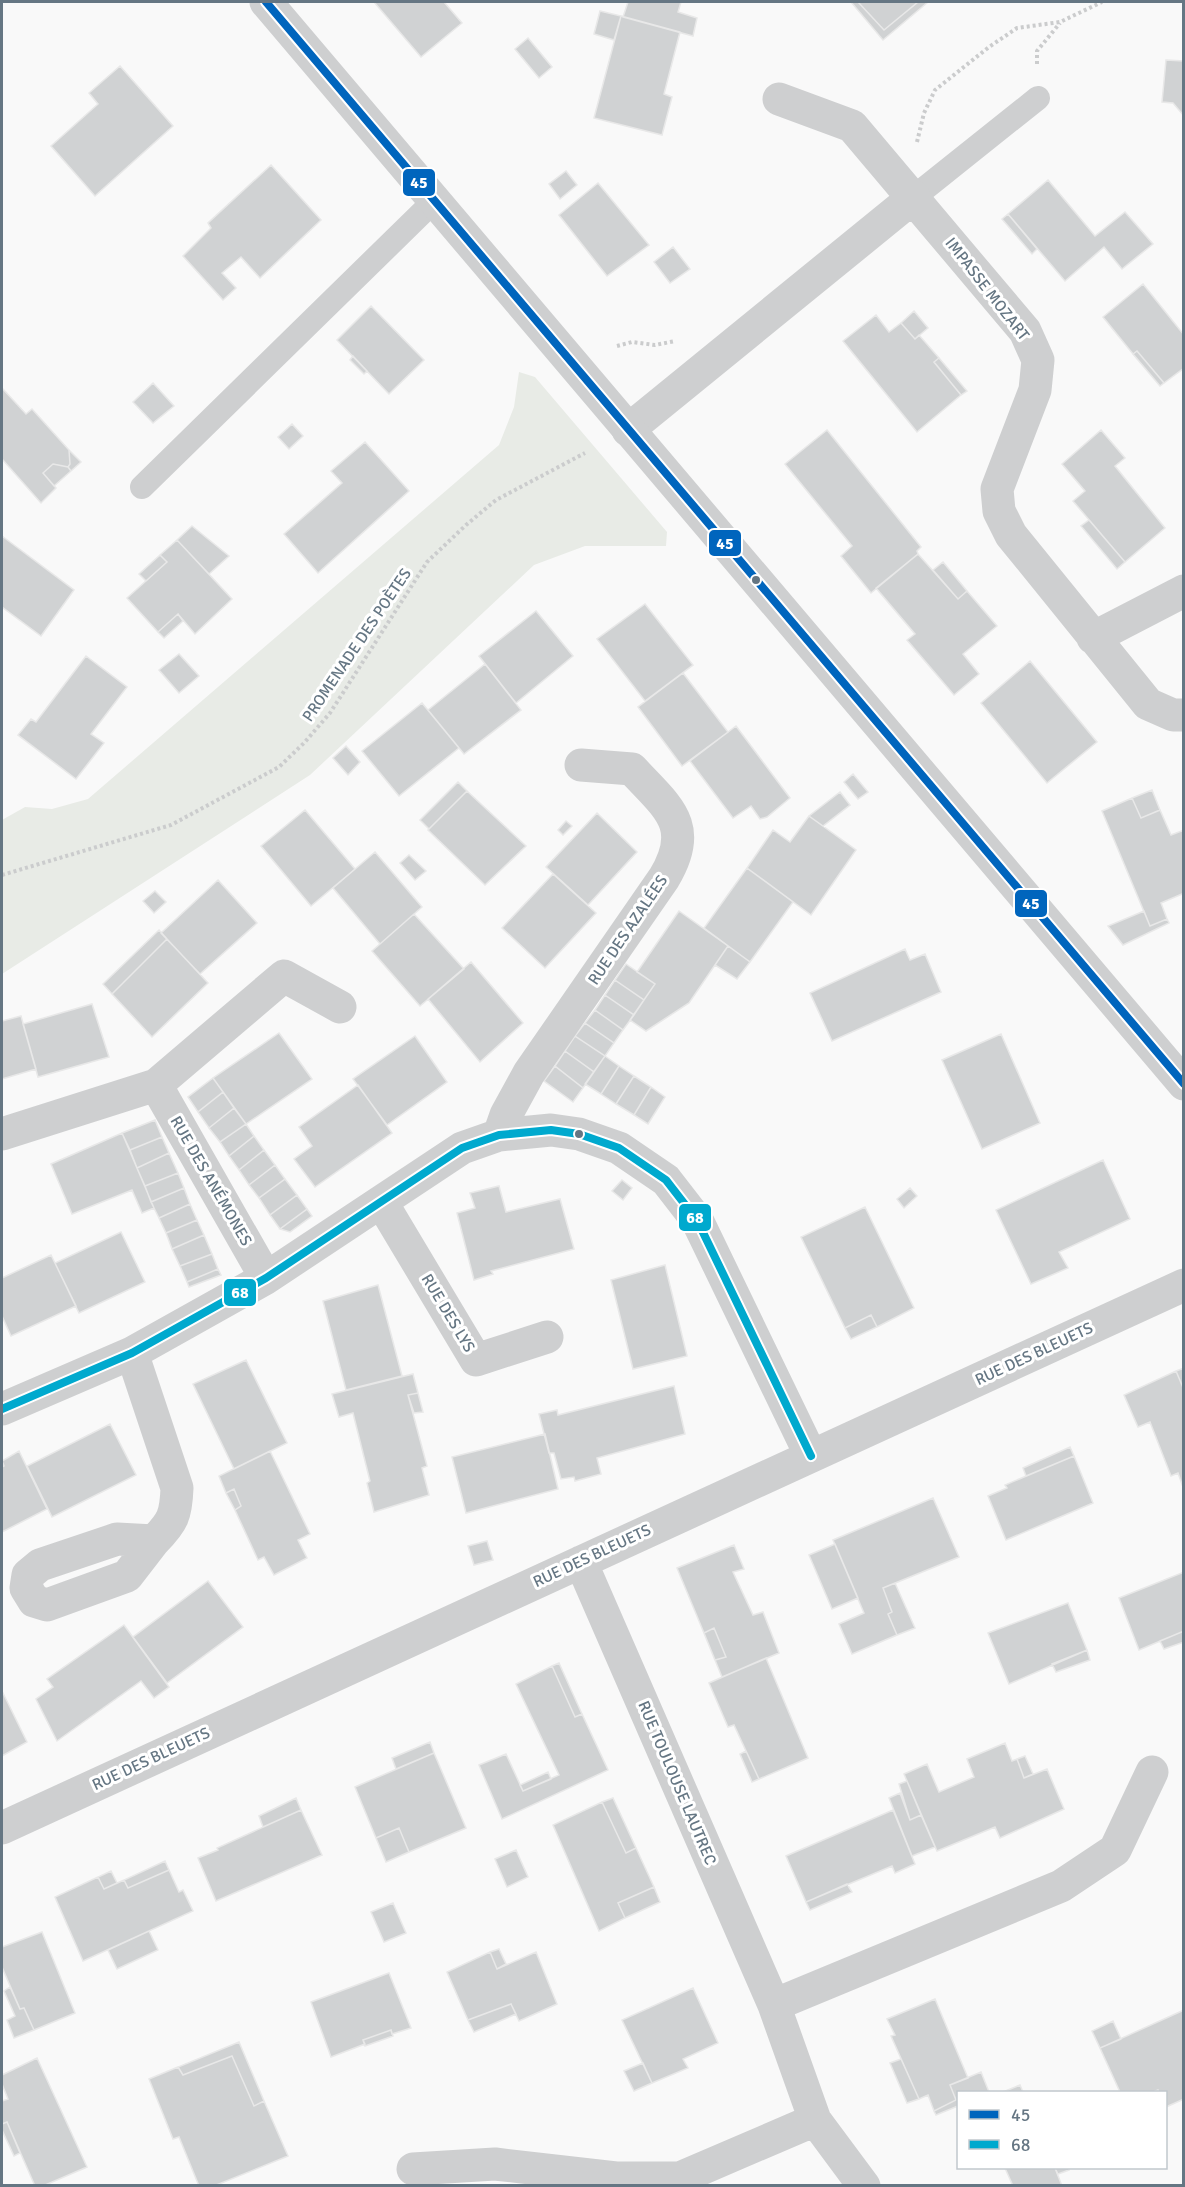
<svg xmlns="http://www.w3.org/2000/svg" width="1185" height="2187" viewBox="0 0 1185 2187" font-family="Signika,sans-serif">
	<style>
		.green { fill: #e8ebe6 }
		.building { fill: #d0d2d3; stroke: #e8e8e8; stroke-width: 1.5 }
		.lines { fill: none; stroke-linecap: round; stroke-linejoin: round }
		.path { stroke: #cbcccd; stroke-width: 4; stroke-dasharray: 3 3; stroke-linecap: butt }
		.service { stroke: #cecfd0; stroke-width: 24 }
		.minor { stroke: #cecfd0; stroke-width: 33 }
		.tertiary { stroke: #cecfd0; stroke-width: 33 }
		.bus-1-casing { stroke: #fff; stroke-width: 12 }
		.bus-2-casing { stroke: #fff; stroke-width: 12 }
		.bus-1 { stroke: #0065bd; stroke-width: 8 }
		.bus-2 { stroke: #00a9ce; stroke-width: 8 }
		.bus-dot { fill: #657683; stroke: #fff; stroke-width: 2 }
		.labels { text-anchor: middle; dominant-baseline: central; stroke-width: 6; stroke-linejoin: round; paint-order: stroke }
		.street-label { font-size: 16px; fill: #657683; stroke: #fff }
		.line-badge { stroke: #fff; stroke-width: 2 }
		.badge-label { font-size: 16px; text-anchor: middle; font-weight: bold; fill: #fff }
	</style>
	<rect width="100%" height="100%" fill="#f9f9f9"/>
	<path class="green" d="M519,372L535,377L667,532L666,546H585L534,565L310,775L2,974V820L25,807L52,809L88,799L499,445L514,407Z"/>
	<path class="building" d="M374,2H444L462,23L421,57Z
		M628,2H681L678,12L697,18L693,36L623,17Z
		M851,2H858L884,30L918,2H928L883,40Z
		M858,2H918L884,30Z
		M600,11L621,16L614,40L594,34Z
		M621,16L680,32L664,94L672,97L662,135L594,118Z
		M528,38L552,67L539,78L515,49Z
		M1166,60L1184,61V116L1173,103L1162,102Z
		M120,66L173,126L95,196L51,146L98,104L89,93Z
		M271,165L321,220L260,278L241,257L222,273L236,288L223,300L183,256L211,228L208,223Z
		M566,171L577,185L560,199L549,184Z
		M1048,180L1095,236L1125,212L1153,244L1122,269L1104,247L1065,281L1008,214Z
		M598,183L649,245L607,276L559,215Z
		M1008,214L1037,249L1032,254L1002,219Z
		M673,247L690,269L670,283L654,262Z
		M1143,284L1184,335V368L1164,383L1137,351L1133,354L1103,317Z
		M371,306L424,360L389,394L337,340Z
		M914,311L928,328L915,339L901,323Z
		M876,315L889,332L901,323L915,339L919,335L939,358L934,362L961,395L917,432L843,341Z
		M1137,351L1164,383L1160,386L1133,354Z
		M353,356L367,371L364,374L350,360Z
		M939,358L967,391L961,395L934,362Z
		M153,383L174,406L153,423L133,402Z
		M2,388L26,414L32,409L69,450L70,464L68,467L53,464L43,473L56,488L41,503L2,459Z
		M292,424L303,436L289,449L278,437Z
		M827,430L921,547L917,551L918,554L871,593L841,556L852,546L785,464Z
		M1101,430L1125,458L1115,466L1165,528L1125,562L1073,501L1085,491L1062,464Z
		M365,442L409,491L318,573L284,534L342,483L331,471Z
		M69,450L81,462L71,471L68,467L70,464Z
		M53,464L68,467L71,471L54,486L43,473Z
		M1089,520L1125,562L1117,569L1081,526Z
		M192,526L229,556L209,574L177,540Z
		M2,536L74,590L41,636L2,607Z
		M177,540L232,599L195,634L178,614L158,632L127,598L167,562L160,555Z
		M918,554L958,599L967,591L997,626L963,654L979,674L954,695L907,640L915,634L876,588Z
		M160,555L167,562L146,581L139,574Z
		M943,562L967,591L958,599L933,570Z
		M645,604L693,665L645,701L597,639Z
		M536,611L573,656L516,703L479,656Z
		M178,614L183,621L164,638L158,632Z
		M179,654L199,676L179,693L159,670Z
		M86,656L127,687L91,734L104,743L76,779L18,735L31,719L36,722Z
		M1030,661L1097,742L1047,783L981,703Z
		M485,664L521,710L464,754L428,710Z
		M683,673L728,732L682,766L638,707Z
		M422,703L459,748L399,796L362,751Z
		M736,726L790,798L767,817L760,819L751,806L733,818L690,761Z
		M346,746L360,762L348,775L333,758Z
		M853,774L868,792L858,799L844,782Z
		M458,782L467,791L429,829L420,820Z
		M1152,790L1160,810L1141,818L1132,798Z
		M467,791L526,846L485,885L428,830Z
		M840,792L850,805L823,826L809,816Z
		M1132,798L1141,818L1160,810L1171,835L1184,830V897L1182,894L1161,903L1167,919L1150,926L1102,811Z
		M305,810L355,869L311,906L261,846Z
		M597,813L637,852L588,905L546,867Z
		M809,816L856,850L811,915L747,868L773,830L790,842Z
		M566,821L572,826L563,835L558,830Z
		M375,852L422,907L380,944L333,888Z
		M409,855L426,871L415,880L400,863Z
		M747,868L793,902L750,962L704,928Z
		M553,874L596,913L545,968L502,928Z
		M218,880L257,923L200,974L161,933Z
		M155,891L166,902L154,913L143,901Z
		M679,911L728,946L689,1003L646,1031L630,1020L655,984L637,972Z
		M1144,911L1150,926L1167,919L1169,923L1123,945L1108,926Z
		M414,914L464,969L420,1006L372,951Z
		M159,930L167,939L112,994L103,984Z
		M167,939L208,983L152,1037L112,994Z
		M728,946L750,962L737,979L715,965Z
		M905,949L910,960L925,954L941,992L832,1041L810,993Z
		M471,962L523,1023L480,1062L428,999Z
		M626,964L655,984L644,1000L615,980Z
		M615,980L644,1000L634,1015L605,995Z
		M605,995L634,1015L623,1030L595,1010Z
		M92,1004L109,1057L38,1077L23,1024Z
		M595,1010L623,1030L614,1043L585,1023Z
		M21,1016L36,1069L2,1079V1021Z
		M585,1023L614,1043L605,1056L575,1036Z
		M279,1033L312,1079L246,1124L213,1078Z
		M1001,1034L1040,1123L982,1149L942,1060Z
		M415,1036L447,1082L387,1125L353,1079Z
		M575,1036L605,1056L594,1072L565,1051Z
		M565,1051L594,1072L583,1088L555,1066Z
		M605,1056L619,1066L601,1094L585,1084Z
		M555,1066L583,1088L573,1102L544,1081Z
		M619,1066L634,1076L616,1104L601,1094Z
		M634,1076L651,1087L634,1115L616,1104Z
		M213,1078L223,1092L198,1112L188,1097Z
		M358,1085L392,1133L315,1187L294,1159L312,1146L299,1127Z
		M651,1087L665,1097L648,1124L634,1115Z
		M223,1092L234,1108L209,1128L198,1112Z
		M234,1108L246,1124L220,1142L209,1128Z
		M155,1120L162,1137L130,1150L122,1133Z
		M246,1124L254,1136L229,1156L220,1142Z
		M122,1133L154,1208L142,1213L132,1190L72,1214L51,1164Z
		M254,1136L264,1150L239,1170L229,1156Z
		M162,1137L169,1153L137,1168L130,1150Z
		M264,1150L275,1165L249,1185L239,1170Z
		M169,1153L178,1173L145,1186L137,1168Z
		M1103,1160L1130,1219L1059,1252L1068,1268L1031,1284L996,1210Z
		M275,1165L285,1179L259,1198L249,1185Z
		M178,1173L184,1188L151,1202L145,1186Z
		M285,1179L297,1195L270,1215L259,1198Z
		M622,1180L632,1188L623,1200L612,1191Z
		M499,1186L506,1212L560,1199L574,1249L491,1271L493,1274L474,1280L457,1213L475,1208L470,1193Z
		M184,1188L190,1204L159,1218L151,1202Z
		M910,1188L917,1196L904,1208L897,1199Z
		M297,1195L307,1209L280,1229L270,1215Z
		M190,1204L197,1220L166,1233L159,1218Z
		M865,1207L914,1308L877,1327L871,1315L845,1328L801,1237Z
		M307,1209L312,1216L290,1232L280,1229Z
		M197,1220L204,1235L172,1249L166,1233Z
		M121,1232L145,1282L79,1313L55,1263Z
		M204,1235L212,1254L180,1266L172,1249Z
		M212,1254L218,1269L187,1282L180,1266Z
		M51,1255L76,1306L11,1336L2,1316V1278Z
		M665,1265L687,1356L633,1369L611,1280Z
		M218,1269L221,1275L189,1287L187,1282Z
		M378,1285L402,1376L346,1390L323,1301Z
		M871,1315L877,1327L851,1339L845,1328Z
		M246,1360L287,1443L234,1469L193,1384Z
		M1184,1368V1390L1176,1371Z
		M1176,1371L1184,1390L1183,1487L1178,1473L1171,1476L1150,1422L1138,1427L1124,1395Z
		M413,1374L418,1393L408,1395L427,1466L422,1468L429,1495L374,1512L367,1483L370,1481L353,1413L339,1417L332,1394Z
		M674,1386L685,1434L597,1458L601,1474L575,1481L574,1477L561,1479L554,1453H549L539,1414L557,1410L558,1415Z
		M418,1393L423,1412L414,1413L408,1395Z
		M110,1424L136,1475L52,1517L27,1466Z
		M545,1434L558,1489L466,1513L452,1457Z
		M1070,1447L1074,1456L1026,1476L1023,1468Z
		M19,1451L47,1509L2,1532V1467L4,1466L2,1461Z
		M270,1451L310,1534L298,1540L307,1558L274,1575L264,1557L258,1560L235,1510L241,1506L234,1489L226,1493L219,1476Z
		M1074,1456L1093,1503L1006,1540L988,1496L1007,1488L1005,1485Z
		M234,1489L241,1506L235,1510L226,1493Z
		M933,1498L959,1557L883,1588L892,1612L888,1614L897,1635L852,1654L839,1624L864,1613L833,1540Z
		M487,1541L493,1560L474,1565L468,1546Z
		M835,1544L858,1598L832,1609L809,1555Z
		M734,1545L744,1569L733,1572L753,1615L763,1612L779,1653L722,1677L715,1660L726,1657L714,1628L704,1633L677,1568Z
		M1184,1572V1631L1139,1650L1119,1598Z
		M208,1581L243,1627L167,1683L133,1637Z
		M895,1583L915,1628L897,1635L888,1614L892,1612L883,1588Z
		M1068,1603L1087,1650L1009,1684L988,1633Z
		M124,1625L169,1687L154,1698L141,1681L57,1741L36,1699L53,1687L47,1679Z
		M714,1628L726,1657L715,1660L704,1633Z
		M1184,1631V1642L1164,1649L1160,1641Z
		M1087,1650L1090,1660L1056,1672L1052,1664Z
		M766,1658L808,1758L759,1779L734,1725L728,1727L709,1683Z
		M559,1663L582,1714L575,1717L552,1666Z
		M552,1666L575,1717L582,1714L608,1770L502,1819L479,1765L506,1754L523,1791L559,1775L516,1684Z
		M2,1691L27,1742L2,1756Z
		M430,1742L434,1753L396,1769L392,1758Z
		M1005,1743L1012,1761L1017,1759L1024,1778L1047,1769L1064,1809L1000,1838L995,1827L937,1851L904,1774L927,1764L939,1792L974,1777L967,1759Z
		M746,1751L759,1779L752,1782L740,1754Z
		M434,1753L466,1828L409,1852L399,1828L376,1838L355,1787Z
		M1025,1756L1033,1774L1024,1778L1017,1759Z
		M548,1772L551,1779L523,1791L520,1785Z
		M907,1781L921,1815L910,1820L899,1784Z
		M900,1793L910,1820L921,1815L935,1847L912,1856L889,1798Z
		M296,1798L301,1810L263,1827L259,1816Z
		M613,1798L636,1848L626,1853L602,1802Z
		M602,1802L626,1853L636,1848L654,1887L618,1903L625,1918L599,1931L553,1825Z
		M301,1810L322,1855L216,1901L198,1858L218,1850L217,1848Z
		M893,1810L915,1864L895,1873L892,1866L806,1902L786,1856Z
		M399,1828L409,1852L386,1862L376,1838Z
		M516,1850L528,1877L507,1887L495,1859Z
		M165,1861L169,1870L128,1888L124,1880Z
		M169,1870L179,1892L183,1890L193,1911L83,1961L55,1897L98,1877L104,1889L124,1880L128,1888Z
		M111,1871L117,1883L104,1889L98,1877Z
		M847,1884L852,1892L810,1910L806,1902Z
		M654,1887L660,1902L625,1918L618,1903Z
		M393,1903L406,1933L384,1942L371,1912Z
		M149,1931L158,1950L117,1969L108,1950Z
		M42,1932L75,2013L34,2030L24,2008L20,2009L2,1967V1947Z
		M499,1949L506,1964L497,1969L490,1952Z
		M490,1952L497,1969L536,1952L557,2004L519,2021L511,2004L468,2020L447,1972Z
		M389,1973L411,2028L392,2034L391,2030L363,2040L365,2044L331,2057L311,2002Z
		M10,1987L20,2009L24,2008L34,2030L14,2038L7,2020L15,2016L4,1991Z
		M693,1988L718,2043L683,2059L688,2068L652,2083L622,2020Z
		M935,1999L968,2078L950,2085L956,2100L934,2111L928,2095L919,2099L891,2036L895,2035L887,2019Z
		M511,2004L516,2014L474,2032L468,2020Z
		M1184,2010V2099L1166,2107V2092H1159L1158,2090L1153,2092H1120L1100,2048Z
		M1113,2021L1121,2039L1100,2048L1092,2031Z
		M391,2030L393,2036L365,2046L363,2040Z
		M239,2042L264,2101L254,2106L232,2056L183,2075L178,2067Z
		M232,2056L254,2106L264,2101L288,2156L214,2186H199L179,2137L173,2139L149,2079L178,2067L183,2075Z
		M37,2058L87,2167L43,2186H35L7,2122L2,2124V2101L8,2099L2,2084V2075Z
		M901,2059L919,2099L907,2103L890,2063Z
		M643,2063L652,2083L634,2091L624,2071Z
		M981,2072L989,2092H958V2106L936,2115L934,2111L956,2100L950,2085Z
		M1020,2085L1023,2092H1003Z
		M7,2122L20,2153L14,2156L2,2130V2124Z
		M1005,2168H1055L1062,2186H1013Z
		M1055,2168H1068L1069,2170L1058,2174Z"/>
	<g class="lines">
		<path class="path" d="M1037,64V51L1060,23
			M917,142L924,113L935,90L989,47L1017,28L1060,22L1102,2
			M617,346L632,342L655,345L675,341
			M2,875L171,825L279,767L304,743L330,713L427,562L466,525L496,500L585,453"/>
		<path class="service" d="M914,197L1038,98
			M142,487L434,201"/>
		<path class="minor" d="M779,99L852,126L1025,331L1038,360L1035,390L997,489L999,511L1011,535L1148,704L1173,715H1184
			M628,430L914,197
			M1093,638L1184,591
			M156,1085L266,1278
			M2,1134L156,1085L284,976L340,1007
			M499,1135L506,1115L529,1073L664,878C696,825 667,807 632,769L581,765
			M382,1203L476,1360L547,1337
			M132,1353L177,1488C176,1515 173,1522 154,1541L117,1539L40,1565L28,1575L26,1588L34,1601L47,1605L127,1576L154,1541
			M2,1409L132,1353L266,1278L462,1148L499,1135L551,1130L579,1134L619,1148L666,1180L697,1220L811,1456
			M581,1562L774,2005L815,2120L864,2186
			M2,1828L1184,1285
			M774,2005L1061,1886L1115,1850L1152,1772
			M413,2169L495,2164L616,2178H680L815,2120"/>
		<path class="tertiary" d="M266,2L1184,1084"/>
		<defs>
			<path id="bus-1" d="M266,2L1184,1084"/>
			<path id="bus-2" d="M2,1409L132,1353L266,1278L462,1148L499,1135L551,1130L579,1134L619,1148L666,1180L697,1220L811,1456"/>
		</defs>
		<use href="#bus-1" class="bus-1-casing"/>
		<use href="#bus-2" class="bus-2-casing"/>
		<use href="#bus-1" class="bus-1"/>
		<use href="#bus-2" class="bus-2"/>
	</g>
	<g class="bus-dot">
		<circle cx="756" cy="580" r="5"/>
		<circle cx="579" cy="1134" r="5"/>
	</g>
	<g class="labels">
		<g class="street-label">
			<text transform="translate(987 289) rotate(52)">IMPASSE MOZART</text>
			<text transform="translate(357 645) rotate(-56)">PROMENADE DES POÈTES</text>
			<text transform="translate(628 930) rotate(-56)">RUE DES AZALÉES</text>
			<text transform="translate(211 1181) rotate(60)">RUE DES ANÉMONES</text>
			<text transform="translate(448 1313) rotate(59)">RUE DES LYS</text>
			<text transform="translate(1034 1354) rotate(-25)">RUE DES BLEUETS</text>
			<text transform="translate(592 1556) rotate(-25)">RUE DES BLEUETS</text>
			<text transform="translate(151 1759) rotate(-25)">RUE DES BLEUETS</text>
			<text transform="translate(677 1783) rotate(67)">RUE TOULOUSE LAUTREC</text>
		</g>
	</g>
	<g class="line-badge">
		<rect x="402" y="168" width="34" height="29" rx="6" fill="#0065bd"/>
		<rect x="708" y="529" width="34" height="28" rx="6" fill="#0065bd"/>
		<rect x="1014" y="889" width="34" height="29" rx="6" fill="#0065bd"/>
		<rect x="678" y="1203" width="34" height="29" rx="6" fill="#00a9ce"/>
		<rect x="223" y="1278" width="34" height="29" rx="6" fill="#00a9ce"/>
	</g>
	<g class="badge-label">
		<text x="419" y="188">45</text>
		<text x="725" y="549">45</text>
		<text x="1031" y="909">45</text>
		<text x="695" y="1223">68</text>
		<text x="240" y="1298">68</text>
	</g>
	<rect width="1185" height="2187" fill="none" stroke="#657683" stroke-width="6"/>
	<rect x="957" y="2091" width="210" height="78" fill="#ffffff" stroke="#c1c8cd" stroke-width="1.5"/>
	<rect x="969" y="2110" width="30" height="9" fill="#0065bd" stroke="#c1c8cd" stroke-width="1.5"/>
	<text x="1011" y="2121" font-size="18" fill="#657683">45</text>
	<rect x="969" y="2140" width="30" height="9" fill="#00a9ce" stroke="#c1c8cd" stroke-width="1.5"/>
	<text x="1011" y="2151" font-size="18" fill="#657683">68</text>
</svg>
